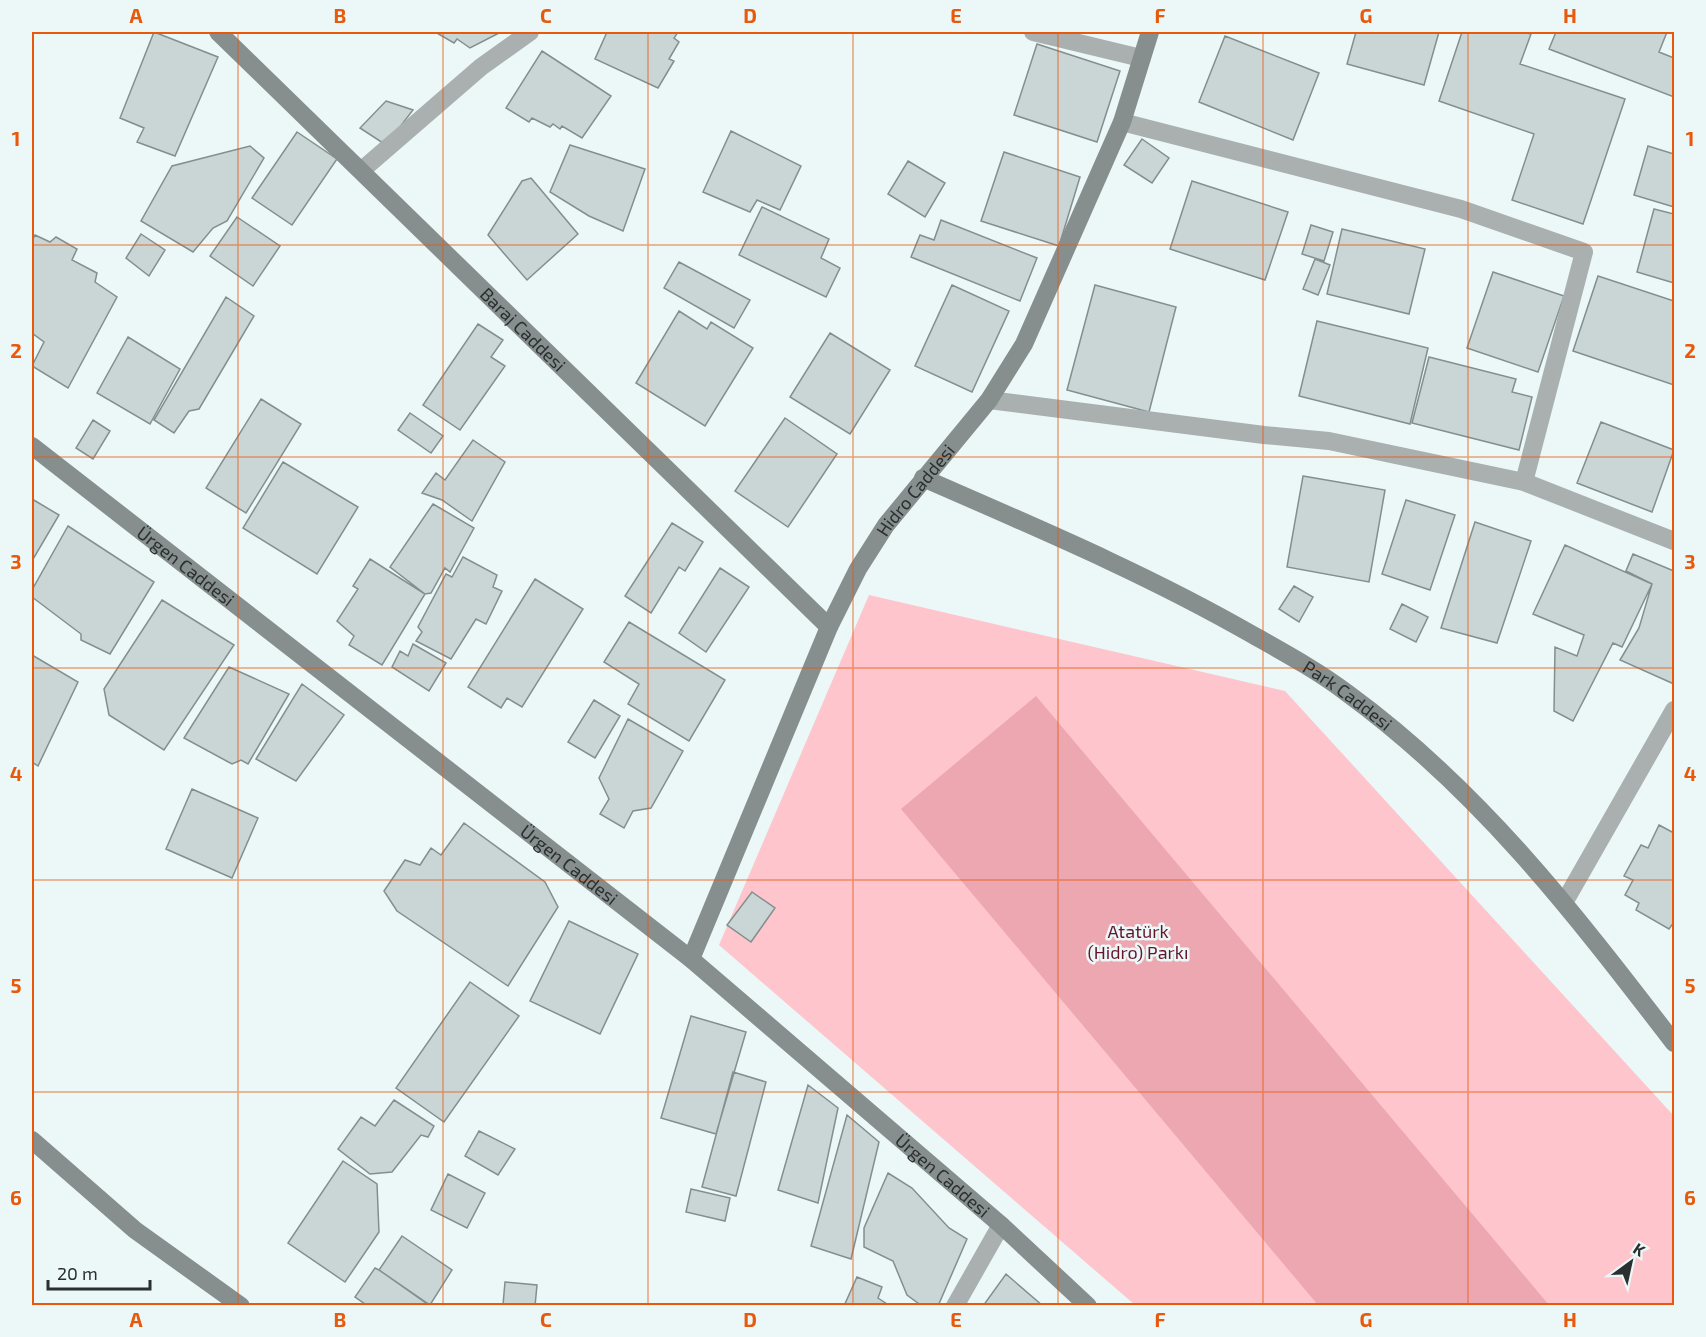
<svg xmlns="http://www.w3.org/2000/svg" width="1706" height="1337" viewBox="0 0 1706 1337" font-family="'Exo 2',sans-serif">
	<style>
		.green { fill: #fec5cc }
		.water { fill: #eda7b1 }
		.building { fill: #cad6d5; stroke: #838e8e; stroke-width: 1.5 }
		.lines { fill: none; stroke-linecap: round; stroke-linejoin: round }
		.street { stroke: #aaafaf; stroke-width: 18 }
		.secondary { stroke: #878e8e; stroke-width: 18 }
		.grid { fill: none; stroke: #e8590c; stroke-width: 1.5; stroke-opacity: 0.55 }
		.labels { text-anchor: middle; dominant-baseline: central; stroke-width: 5; stroke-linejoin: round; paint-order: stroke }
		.street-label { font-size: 18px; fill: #2a2f2f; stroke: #ebf8f7 }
		.park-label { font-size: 18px; fill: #65162b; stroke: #ebf8f7 }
		.neatline { fill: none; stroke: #e8590c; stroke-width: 2 }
		.grid-label { font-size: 20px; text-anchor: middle; font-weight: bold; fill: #e8590c }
	</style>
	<rect width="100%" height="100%" fill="#ebf8f7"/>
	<path class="green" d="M869,595L1285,691L1674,1116V1305H1135L719,945Z"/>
	<path class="water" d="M1036,696L1549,1305H1318L901,809Z"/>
	<path class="building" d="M154,32L218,57L175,156L137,142L144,128L120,118Z
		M435,32H501L470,48L457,39L454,43Z
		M607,32H678L674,38L679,42L669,59L674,61L658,88L595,59Z
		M1356,32H1439L1424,85L1347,64Z
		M1462,32H1522L1531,34L1520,64L1625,99L1583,224L1512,200L1534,134L1439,101Z
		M1556,32H1667L1659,52L1674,58V97L1549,49Z
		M1225,36L1319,73L1293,140L1199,102Z
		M1037,44L1120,71L1097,142L1014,115Z
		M542,51L611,96L582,138L562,126L560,129L553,124L550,127L532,118L529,122L506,108Z
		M386,101L413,110L386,145L360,128Z
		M731,131L801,166L780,210L757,200L750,212L703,192Z
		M297,132L337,159L292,225L252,198Z
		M1142,139L1169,158L1152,183L1124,165Z
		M570,145L645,169L623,231L589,216L550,192Z
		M250,146L264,158L227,221L213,228L193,252L141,221L172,166Z
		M1648,146L1674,154V207L1634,195Z
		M1004,152L1080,177L1059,246L981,221Z
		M908,161L945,183L925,217L888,194Z
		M531,178L578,234L527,280L488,235L522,181Z
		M1192,181L1288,212L1265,280L1170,249Z
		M762,207L829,239L821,258L840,268L826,297L739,255Z
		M1654,209L1674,214V283L1637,272Z
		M237,217L280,246L253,286L210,256Z
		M941,220L1037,258L1020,301L911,257L920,235L934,240Z
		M1311,225L1333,232L1324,261L1302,254Z
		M1342,229L1425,249L1409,314L1327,294Z
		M141,234L165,250L149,276L126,258Z
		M35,235L50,242L56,237L77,249L72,260L97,273L95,282L117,297L68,388L32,366L44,342L32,333V240Z
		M1315,259L1330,265L1318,295L1303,289Z
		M679,262L750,300L734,328L664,288Z
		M1493,272L1564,296L1538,372L1467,348Z
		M1598,276L1674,301V385L1573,351Z
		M952,285L1009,311L972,392L915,366Z
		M1095,285L1176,307L1149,412L1067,390Z
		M226,297L254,316L199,409L189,411L174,433L154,420Z
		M679,311L707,329L711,322L753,348L705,426L636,383Z
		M1317,321L1428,348L1410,424L1299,396Z
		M478,324L503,340L491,357L505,366L460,430L423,405Z
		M830,333L890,370L850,434L790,397Z
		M128,337L180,369L150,424L97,393Z
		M1429,357L1516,379L1512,392L1532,397L1519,450L1412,423Z
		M261,399L301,424L246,513L206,488Z
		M410,413L443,436L431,453L398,430Z
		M785,418L837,454L788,527L735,491Z
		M93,420L110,431L93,459L76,448Z
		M1601,422L1674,450L1652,512L1577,483Z
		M473,440L505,462L472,521L442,500L422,493L436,473L445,480Z
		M283,462L358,507L317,574L243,528Z
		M1303,476L1385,490L1369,582L1287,567Z
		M32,499L59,515L32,561Z
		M1406,500L1455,515L1430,590L1382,574Z
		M433,504L474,528L450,572L445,568L431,593L425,594L390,567Z
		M1475,522L1531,541L1497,643L1441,628Z
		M672,523L703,542L685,571L679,567L651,613L625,596Z
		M68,526L154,582L110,654L81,640V634L32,597V590Z
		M1565,545L1652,584L1622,647L1613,643L1573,721L1554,711L1555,647L1577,656L1584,635L1533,614Z
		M1633,554L1674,571V684L1620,660L1639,628L1652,584L1626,571Z
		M463,557L497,575L493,587L502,591L486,624L476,619L451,659L416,641L422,632L418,627L446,574L452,577Z
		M370,559L425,594L382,665L349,645L354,636L337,621L358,589L353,586Z
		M720,568L749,587L706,652L679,633Z
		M535,579L583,609L522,707L507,698L501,708L468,687Z
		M1294,586L1313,597L1299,622L1279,609Z
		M162,600L234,645L164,750L109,715L104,689Z
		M1402,604L1428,617L1416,642L1390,629Z
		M629,622L725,680L689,741L628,704L639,684L604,662Z
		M413,644L446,663L429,691L392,667L400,651L408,656Z
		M32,655L78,682L38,766L32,762Z
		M229,667L289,694L248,764L241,760L232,764L184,738Z
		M302,684L344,715L296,781L256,759Z
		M594,700L620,716L595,758L568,742Z
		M628,719L683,751L651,808L633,811L624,828L600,814L609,799L599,778Z
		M192,789L258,818L232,878L166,849Z
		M464,823L545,882L558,907L508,986L397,911L384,891L405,860L420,865L431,848L441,855Z
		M1659,825L1674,833V922L1669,929L1636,910L1639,903L1625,895L1633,880L1624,876L1641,845L1648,848Z
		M752,892L775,908L751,942L727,925Z
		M569,921L638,954L600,1034L530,1001Z
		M470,982L519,1016L444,1122L396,1088Z
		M691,1016L746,1032L716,1134L661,1118Z
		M733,1072L766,1082L736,1196L702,1187Z
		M808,1085L838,1108L818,1203L778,1190Z
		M394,1100L434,1126L428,1137L421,1135L392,1172L370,1174L338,1149L361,1117L375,1126Z
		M847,1115L879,1142L851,1259L811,1246Z
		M479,1131L515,1149L498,1175L465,1156Z
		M343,1161L377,1184L379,1232L345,1282L288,1243Z
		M888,1173L912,1188L949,1228L967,1239L938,1306H922L907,1295L893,1261L864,1247V1228Z
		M448,1174L485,1193L467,1228L431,1210Z
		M691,1189L730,1198L725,1221L686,1212Z
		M402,1236L452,1270L430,1305L379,1270Z
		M375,1268L379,1270L430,1306H368L355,1297Z
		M1006,1274L1043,1306H983Z
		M857,1277L882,1287L878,1298L890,1306H844Z
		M505,1282L537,1285L535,1306L503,1305Z"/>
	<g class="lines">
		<path class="street" d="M1033,32L1141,58
			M1122,122L1461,209L1584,252L1524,482
			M362,170L481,67L530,32
			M989,400L1264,435L1329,441L1524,482L1674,541
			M1565,901L1674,710
			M955,1306L1001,1225"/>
		<g class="secondary">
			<path id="s1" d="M218,32L829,627"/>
			<path id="s2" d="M32,446L691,959L1001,1225L1088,1306"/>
			<path id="s3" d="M923,478C1035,527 1147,574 1253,635C1285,653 1318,671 1347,693C1481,791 1574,913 1674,1043"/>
			<path id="s4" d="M691,959L829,627L858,569L886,525L989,400L1024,344L1122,122L1150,32"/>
			<path d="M32,1140L135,1230L241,1306"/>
		</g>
	</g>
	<path class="grid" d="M238,32V1306M443,32V1306M648,32V1306M853,32V1306M1058,32V1306M1263,32V1306M1468,32V1306M32,245H1674M32,457H1674M32,668H1674M32,880H1674M32,1092H1674"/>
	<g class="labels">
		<g class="street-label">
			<text stroke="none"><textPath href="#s1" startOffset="426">Baraj Caddesi</textPath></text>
			<text stroke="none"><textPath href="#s4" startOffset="522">Hidro Caddesi</textPath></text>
			<text stroke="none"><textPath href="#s2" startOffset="195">Ürgen Caddesi</textPath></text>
			<text stroke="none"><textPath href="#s3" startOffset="478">Park Caddesi</textPath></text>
			<text stroke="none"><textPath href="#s2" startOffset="681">Ürgen Caddesi</textPath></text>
			<text stroke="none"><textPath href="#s2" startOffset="1167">Ürgen Caddesi</textPath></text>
		</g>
		<g class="park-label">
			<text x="1138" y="931">Atatürk<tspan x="1138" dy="21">(Hidro) Parkı</tspan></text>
		</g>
	</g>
	<rect width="1706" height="1337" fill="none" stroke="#ebf8f7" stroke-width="66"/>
	<g transform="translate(1631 1262) rotate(33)" stroke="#ebf8f7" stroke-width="4.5" paint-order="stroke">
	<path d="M0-4.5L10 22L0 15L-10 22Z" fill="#2a2f2f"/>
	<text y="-9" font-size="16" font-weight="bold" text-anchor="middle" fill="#2a2f2f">K</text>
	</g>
	<path d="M48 1280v9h102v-9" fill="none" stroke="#2a2f2f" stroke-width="3"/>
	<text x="57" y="1280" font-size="18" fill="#2a2f2f" stroke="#ebf8f7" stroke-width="4.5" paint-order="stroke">20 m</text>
	<rect x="33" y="33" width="1640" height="1271" class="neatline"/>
	<g class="grid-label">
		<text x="136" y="23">A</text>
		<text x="340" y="23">B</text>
		<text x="546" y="23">C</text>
		<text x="750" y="23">D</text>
		<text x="956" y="23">E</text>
		<text x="1160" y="23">F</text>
		<text x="1366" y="23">G</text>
		<text x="1570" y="23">H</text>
		<text x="16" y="146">1</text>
		<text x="1690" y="146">1</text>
		<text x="16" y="358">2</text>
		<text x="1690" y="358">2</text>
		<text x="16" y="569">3</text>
		<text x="1690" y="569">3</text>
		<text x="16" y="781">4</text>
		<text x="1690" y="781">4</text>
		<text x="16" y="993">5</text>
		<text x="1690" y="993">5</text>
		<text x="16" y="1205">6</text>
		<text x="1690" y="1205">6</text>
		<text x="136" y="1327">A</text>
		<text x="340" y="1327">B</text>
		<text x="546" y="1327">C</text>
		<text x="750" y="1327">D</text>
		<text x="956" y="1327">E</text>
		<text x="1160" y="1327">F</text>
		<text x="1366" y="1327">G</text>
		<text x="1570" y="1327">H</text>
	</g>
</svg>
